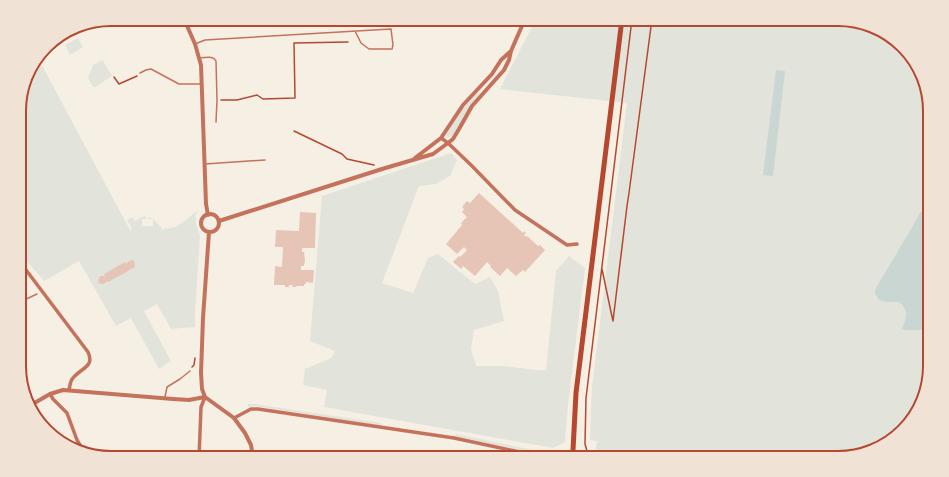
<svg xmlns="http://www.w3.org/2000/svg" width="949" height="477" viewBox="0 0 949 477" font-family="'PT Sans',sans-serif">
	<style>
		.green { fill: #e2e4dc }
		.water { fill: #c9d6d2 }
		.building { fill: #e6c5b7 }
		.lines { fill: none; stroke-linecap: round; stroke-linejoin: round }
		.path { stroke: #b5482f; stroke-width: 1.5 }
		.service { stroke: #c5725c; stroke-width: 1.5 }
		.minor { stroke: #c5725c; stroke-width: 3.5 }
		.tertiary { stroke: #c5725c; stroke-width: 4 }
		.secondary { stroke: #b5482f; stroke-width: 5 }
		.rim { fill: none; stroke: #b5482f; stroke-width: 2 }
	</style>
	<rect width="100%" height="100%" fill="#f6efe4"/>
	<path class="green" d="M536,19H838L878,28L914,60L929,99L930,366L921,406L889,443L844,458H673L633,450L631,458H594L597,441L590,440L591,409L592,387L627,103L500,89Z
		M78,38L83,47L70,55L65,45Z
		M38,58L130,230L132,229L127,220L132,217L135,221L142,217L146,216V219H142V226H153V219H148V217C154,218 157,224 162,228V230L163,231L164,228C176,231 186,219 196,212L199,211L195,215C197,219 195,223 197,227C198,230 199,232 200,236L195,314V327L171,329L157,304L144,311L171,361L159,369L131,318L116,326L79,261L44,281L20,253L19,105L29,70Z
		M102,60L103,61L112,76L95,87H93L88,78L93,65Z
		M478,92L480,93L479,94L471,104L455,132C453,135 451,138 447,137L446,134L447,133L456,119L461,111Z
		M451,153L457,160L450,176L436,184L419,186L382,283L413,293L428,258L438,254L475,284L490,277L498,291L504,321L474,330L471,349L476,366H503L536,370H546L556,271L569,256L585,268L568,405L565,442L553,448L324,407L327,390L303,385L305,369L331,358L335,351L310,341L322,196Z
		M248,404H254L381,423L380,426L255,406L248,407Z
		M456,434L552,454V457L455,437Z"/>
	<path class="water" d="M776,70L785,71L773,176L763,175Z
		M930,204V257C919,268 919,276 930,287V330H904L902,329C906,318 910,311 899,302H886L879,300L875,293L876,288L914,224L920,213Z"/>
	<path class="building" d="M479,193L523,233L524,231L526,233L524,235L526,237L527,236L538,246L540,245L545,250L525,272L523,270L516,276L507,268L500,276L490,267L491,266L487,262L475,276L463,266L461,269L453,262L459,256L460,257L467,250L464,247L457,254L446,244L462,225L461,223L467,217L462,212L464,209L462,207L467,201L470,203Z
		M300,212L316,213L315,248H302V252H304L305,260L304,266H301V270H314L313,283L306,282V284H304V286H297L296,287H292L293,285H289V287H285V285H274L275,266L282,267L283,247H275L276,230L299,231Z
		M132,260L134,261L135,264V266L134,268L131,269H129L130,270L108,282L107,281L104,284H102L99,283L98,280L100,276H104L105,275L104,274L125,262L126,264L129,261Z"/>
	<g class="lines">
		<path class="path" d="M114,77L119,84L137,76
			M221,100H237L257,95L263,99L295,98L294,43L348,42
			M294,131L342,154L347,159L374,165
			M602,269L611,312L613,321L627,206L629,193L652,19
			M192,367L194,365L195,358
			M592,458L587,451L585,444L586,398L632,19"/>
		<path class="service" d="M195,44L205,40L391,29L393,45L392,49H369L361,43L355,31
			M200,58C206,58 213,55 216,61L217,100L216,122
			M140,73L146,70L151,69L179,84H201
			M205,164L265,160
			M20,302L37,294
			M165,397L167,387L180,379L190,371"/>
		<path class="minor" d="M441,138L448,143L471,165L515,210L567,245L577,244
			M20,262L88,352C95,367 81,368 73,378C70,381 70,386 69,390
			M50,394L53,399L67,413L77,440L84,452
			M234,418L251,409H258L454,438L548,458
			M199,458L201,407L205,397"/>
		<path class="tertiary" d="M184,19L195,44L201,65L206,204L208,215
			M415,158L441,138L463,105L492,74L501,60L511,51
			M201 223a9 9 0 1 1 18 0a9 9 0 1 1-18 0Z
			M219,221L382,169L433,154L448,143L453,139L459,129L472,106L504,70L509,60L511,51L525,19
			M205,397L202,389L201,373L203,318L209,232
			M205,397L234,418L245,433L251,445L253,458
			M31,405L50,394L63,390L173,399L189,400L205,397"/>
		<path class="secondary" d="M574,458L573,450L576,393L622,19"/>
	</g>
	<path d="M0 0H949V477H0ZM111 26H838A85 85 0 0 1 923 111V366A85 85 0 0 1 838 451H111A85 85 0 0 1 26 366V111A85 85 0 0 1 111 26Z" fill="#f1e2d6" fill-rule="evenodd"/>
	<path class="rim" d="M111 26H838A85 85 0 0 1 923 111V366A85 85 0 0 1 838 451H111A85 85 0 0 1 26 366V111A85 85 0 0 1 111 26Z"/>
</svg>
